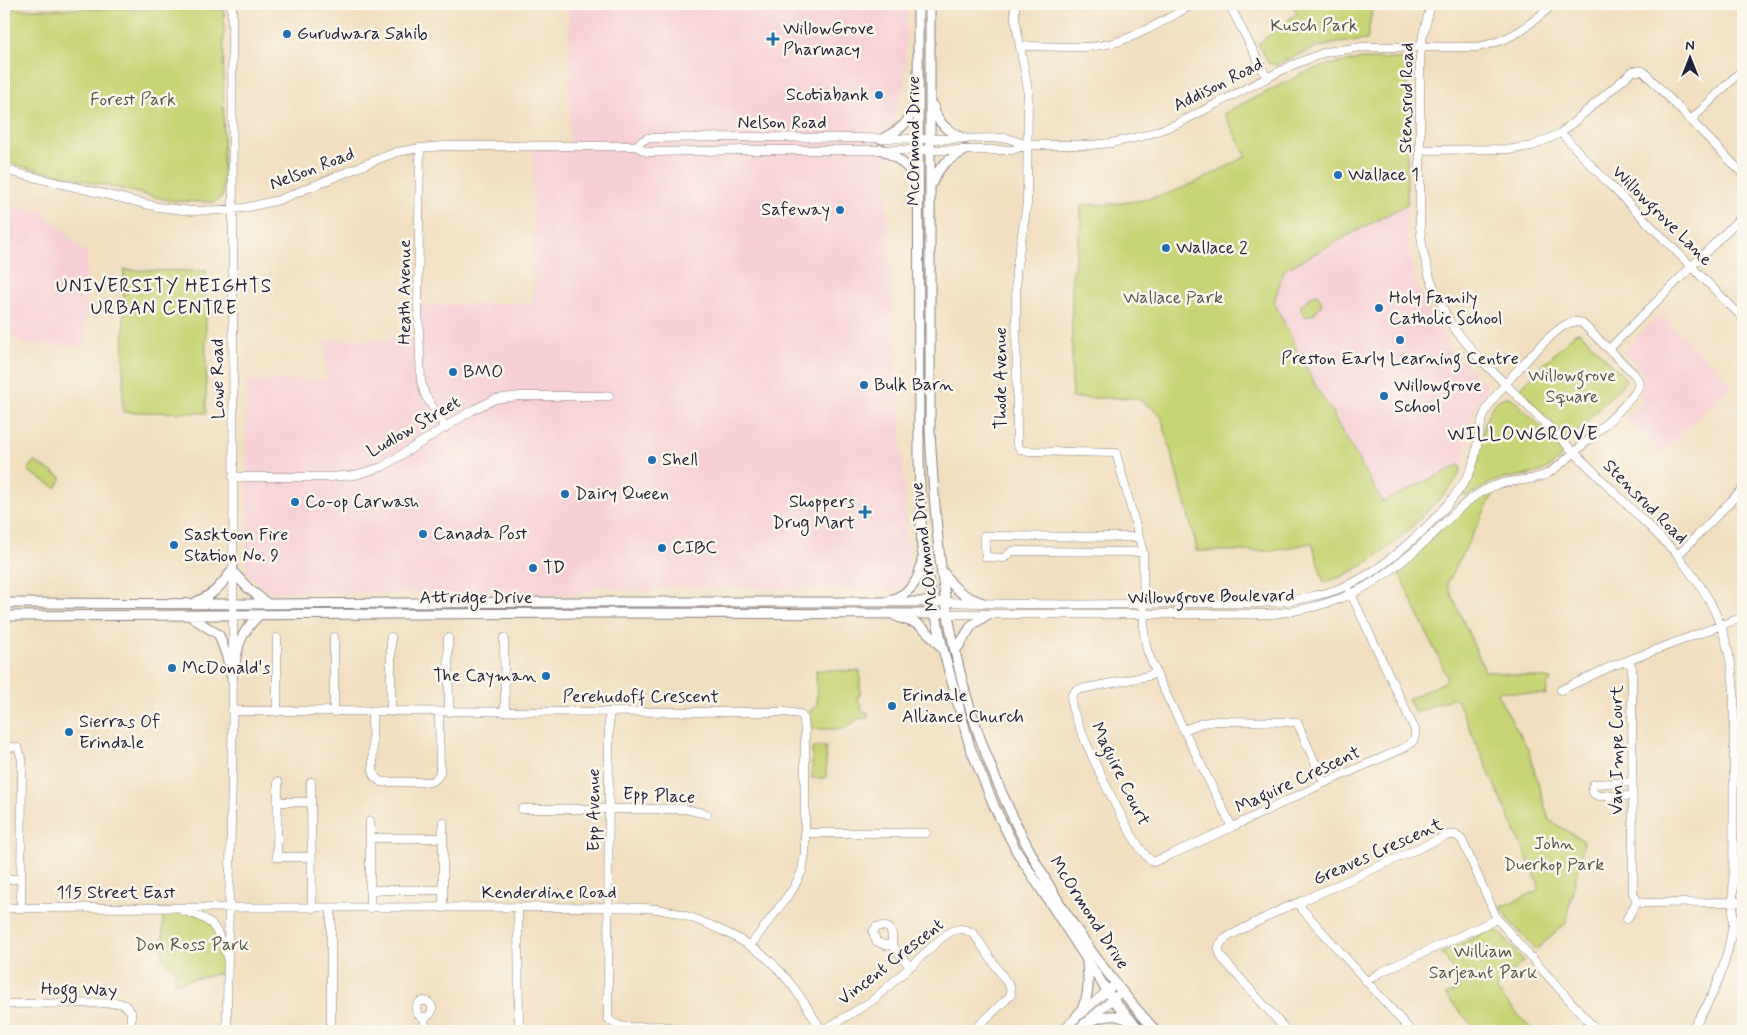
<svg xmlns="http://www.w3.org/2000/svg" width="1747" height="1035" viewBox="0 0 1747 1035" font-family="Mynerve,sans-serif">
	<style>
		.built { fill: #f7cfd4 }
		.green { fill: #c7d475; stroke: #747b58 }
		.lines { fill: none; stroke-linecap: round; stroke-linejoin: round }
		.minor-casing { stroke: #8a807e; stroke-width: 9 }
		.major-casing { stroke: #8a807e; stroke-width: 11 }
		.minor { stroke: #fff; stroke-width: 8 }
		.major { stroke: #fff; stroke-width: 9 }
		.poi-dot { fill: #1f6fb2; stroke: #fbf7ec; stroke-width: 2 }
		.labels { text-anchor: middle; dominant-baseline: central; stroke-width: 5; stroke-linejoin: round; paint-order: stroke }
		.park-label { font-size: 18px; fill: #54574c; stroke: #fbf7ec }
		.poi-label { font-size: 18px; fill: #22223b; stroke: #fbf7ec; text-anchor: start }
		.street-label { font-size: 18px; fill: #22223b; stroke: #fbf7ec }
		.neighbourhood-label { font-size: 19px; letter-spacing: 1px; fill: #22223b; stroke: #fbf7ec }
	</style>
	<rect width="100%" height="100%" fill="#fbf7ec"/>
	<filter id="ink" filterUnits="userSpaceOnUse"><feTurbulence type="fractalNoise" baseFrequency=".02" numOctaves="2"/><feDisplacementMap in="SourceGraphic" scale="10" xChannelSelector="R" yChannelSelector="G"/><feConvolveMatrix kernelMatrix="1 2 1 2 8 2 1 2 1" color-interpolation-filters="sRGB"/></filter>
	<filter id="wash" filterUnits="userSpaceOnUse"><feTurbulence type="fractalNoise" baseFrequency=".0096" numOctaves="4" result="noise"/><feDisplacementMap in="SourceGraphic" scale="20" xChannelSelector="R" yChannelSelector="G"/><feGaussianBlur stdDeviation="1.12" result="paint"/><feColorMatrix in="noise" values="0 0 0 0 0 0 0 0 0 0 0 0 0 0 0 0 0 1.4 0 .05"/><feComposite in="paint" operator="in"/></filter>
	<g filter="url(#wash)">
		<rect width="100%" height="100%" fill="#f1dfc0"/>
		<path class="built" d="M569,4H694L907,9L905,82L890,129L886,196L910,585L895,590L665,587L646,593L600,586L574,595L279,592L265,590L246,572V381L325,379V341L419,339L418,305L533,303V145H570Z
			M1407,204L1406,222L1409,249L1413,272L1421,295L1445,340L1477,378L1485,383L1487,389L1472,416L1466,455L1461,469L1459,465L1383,502L1322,396L1274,302L1284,270Z
			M13,205L43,212L87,254L86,346L22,344L4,325V210L11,212Z
			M1660,314L1732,384L1662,453L1625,418L1643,400L1639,396L1643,373L1622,352Z"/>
		<path class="green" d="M1292,4H1373L1367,40L1338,43L1315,48L1283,61L1276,66L1274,63L1269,64L1258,44L1297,13Z
			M4,9H224L223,196L214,202L173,201L4,162Z
			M1362,59H1399L1403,60L1407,64V204L1284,270L1274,302C1283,320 1323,407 1334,413V417L1383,502L1459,465L1461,469C1455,485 1442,497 1430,508C1398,542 1369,568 1324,583L1312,543L1271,551H1196V544L1161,415L1137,398H1072V279L1081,223V205C1117,205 1154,201 1187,186C1207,178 1227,166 1246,156L1224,113L1311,70L1328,65Z
			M124,270L206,271V413L123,412Z
			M1315,294H1317L1321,299V306L1318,307L1315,313L1306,317L1302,312L1301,305Z
			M1578,332L1581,333L1625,378L1626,381L1569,440L1518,390L1575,333Z
			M1508,397L1512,398L1560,446C1563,452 1562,455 1558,460C1540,479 1515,474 1493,482C1483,486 1474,494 1465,496L1462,491C1467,482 1474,473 1477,463C1483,446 1482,398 1508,397Z
			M34,461L62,478L56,488L28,471Z
			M1496,489L1447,584L1485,671L1552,679L1547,686L1546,695L1499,691L1497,694L1528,749L1549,820L1584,841L1566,923L1536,950L1507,918L1501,907L1537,891L1539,885L1457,700L1452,698L1415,713L1408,699L1445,682L1447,676L1398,571C1427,546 1462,501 1496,489Z
			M816,670L860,671V695H858V702L861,703L862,713H868V718L858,719L844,729H812L810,711L817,705Z
			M812,747H826V778H812Z
			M163,908C175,910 191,911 202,916C221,924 227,953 227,972L175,983V970L163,958Z
			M1492,929L1499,932L1524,961L1498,984L1497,991L1533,1031H1477L1445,995L1459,989L1461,982L1442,953Z"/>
	</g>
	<g filter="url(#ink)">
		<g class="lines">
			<defs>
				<path id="minor" d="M1015,4V18L1028,90L1027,204L1016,271L1017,444L1021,450L1027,451L1116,453L1143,552L1144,633L1147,650L1159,680L1232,827L1324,783L1402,749C1411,744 1416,741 1415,730L1350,592
					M1229,4L1267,78
					M1431,4L1423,35L1420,57V226L1423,251L1430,278L1446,315L1453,327L1477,356L1678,555C1686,567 1695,578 1703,590C1722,620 1732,656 1734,692L1733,924C1727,963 1714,1000 1690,1031
					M1020,48L1027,46C1055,46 1086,50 1113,43C1140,36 1169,17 1194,4
					M1691,120L1743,69
					M1561,133L1609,184L1743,318
					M635,146L647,138L747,137L941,139L1007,138L1027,145
					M420,148L418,305L421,381L425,395L446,428
					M1420,150L1513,149L1532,146L1561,133L1633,71H1643L1743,174
					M4,170L158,207L192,211L220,210L244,208L279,200L376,160L397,152L420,148L444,146H635L647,152H655L746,150H1012L1027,145H1090L1111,143L1143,136L1177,124L1290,66L1326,52L1362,47H1477C1514,40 1526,27 1554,4
					M1609,349L1743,215
					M233,477H330L355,475L382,467L471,411L495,399L520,396H609
					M1139,537L984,536L986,557L1004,558L1012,551L1143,552
					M1678,555L1743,489
					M946,602C1026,605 1107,605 1187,603C1229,603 1273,606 1314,596C1344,590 1373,574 1396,554C1420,534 1454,502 1469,474C1479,455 1476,434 1484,415C1492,395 1548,334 1567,324C1572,321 1576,321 1582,323L1634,374C1637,378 1640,382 1638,387C1635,400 1558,469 1545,475C1526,483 1504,478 1483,491C1462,503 1446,522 1429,538C1378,585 1343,606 1272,614H948
					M1743,617L1629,660L1632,668L1633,893L1637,901L1643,903L1743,902
					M334,637V712
					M391,637V712
					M448,638L449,712
					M504,638L505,712
					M1156,673L1148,676L1076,690L1072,695C1071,700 1071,705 1073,710C1081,735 1134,852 1153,862L1170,855L1232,827
					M1561,690L1612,666L1629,660
					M232,711L785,712L800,714L804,719L805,732V853L802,871L793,889L750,946
					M277,712V638
					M372,712L373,771L375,777L381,782H430L436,779L440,773L439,712
					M609,712L608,1018C618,1032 643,1026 658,1026C667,1026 676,1029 686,1031
					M1184,730L1202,723L1216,721L1297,722L1324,783
					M4,746L18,748L22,759L21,908
					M278,782L277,857H311
					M311,782L312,908
					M1632,782L1594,784L1592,789L1594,794L1599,796H1632
					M277,802H311
					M522,809H685L707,814
					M443,822V908
					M805,833H926
					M370,838H443
					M4,879H21
					M370,890H443
					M4,908L609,907C627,908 645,907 663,910C696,916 752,941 775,966C794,985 808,1008 822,1031
					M370,908V821
					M518,908L519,1031
					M183,911C213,919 215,924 225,952
					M1627,919L1637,901
					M892,945H884L876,941L873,932L876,927L883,926L889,928L892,934V945L910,967
					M1367,981L1381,972L1497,919
					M416 1009a8 8 0 1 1 16 0a8 8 0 1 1-16 0Z
					M4,1004L119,1003L125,1005L131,1012V1031
					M227,1031C227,943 231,856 232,768C235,513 233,258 232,4
					M331,1031V908
					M424,1031L425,1017
					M822,1031L872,1001L944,936L952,931L960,929L967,930L974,934L1010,987L1011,995L973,1031
					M1061,1031L1115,984
					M1076,1031L1121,992
					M1287,1031L1223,959C1215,947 1219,942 1231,935L1284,908L1300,902
					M1411,1031L1302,909L1300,902L1448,835H1456L1462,840L1497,919L1597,1031"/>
				<path id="major" d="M918,4L919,458L922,550L943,649L970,747L995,808L1017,852L1113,1000L1141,1031
					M930,4V431C935,523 942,616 969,705C1006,824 1072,939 1156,1031
					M933,106C938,125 948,131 965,139
					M882,139C902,128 908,125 915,103
					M881,149C897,158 909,165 917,182
					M932,183C940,164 949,159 966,150
					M944,573C954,590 966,598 984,603
					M891,600C912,592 919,581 922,560
					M196,602C216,593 219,587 232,571L248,588L268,604
					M4,603L268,604L570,602H939
					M892,614C901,620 911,620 919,625C928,631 935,640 942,648
					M4,616L603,613L940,614
					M190,616L219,635L227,657L232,679
					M956,650L972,625L987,615
					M233,674C238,647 238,636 258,616
					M1076,1017C1090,1001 1089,984 1087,964
					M1085,1023C1099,1017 1114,1012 1128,1020"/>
			</defs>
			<use href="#minor" class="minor-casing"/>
			<use href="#major" class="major-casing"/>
			<use href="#minor" class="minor"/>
			<use href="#major" class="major"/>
		</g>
	</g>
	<g class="poi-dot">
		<circle cx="287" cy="34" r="5"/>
		<path d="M770.5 31.5h5v5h5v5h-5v5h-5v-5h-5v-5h5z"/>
		<circle cx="879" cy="95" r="5"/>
		<circle cx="1338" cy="175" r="5"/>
		<circle cx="840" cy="210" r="5"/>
		<circle cx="1166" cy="248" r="5"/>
		<circle cx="1379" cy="308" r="5"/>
		<circle cx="1400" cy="340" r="5"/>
		<circle cx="453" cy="372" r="5"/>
		<circle cx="864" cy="385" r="5"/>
		<circle cx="1384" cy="396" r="5"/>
		<circle cx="652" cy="460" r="5"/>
		<circle cx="565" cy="494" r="5"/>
		<circle cx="295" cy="502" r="5"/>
		<path d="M862.5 504.5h5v5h5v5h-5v5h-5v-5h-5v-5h5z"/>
		<circle cx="423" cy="534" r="5"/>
		<circle cx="174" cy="545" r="5"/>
		<circle cx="662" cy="548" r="5"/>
		<circle cx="533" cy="568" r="5"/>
		<circle cx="172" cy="668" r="5"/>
		<circle cx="546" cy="676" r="5"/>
		<circle cx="892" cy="706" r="5"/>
		<circle cx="69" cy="732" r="5"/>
	</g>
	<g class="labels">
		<g class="park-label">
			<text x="1314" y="26">Kusch Park</text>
			<text x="133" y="100">Forest Park</text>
			<text x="1173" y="298">Wallace Park</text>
			<text x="1572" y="376">Willowgrove<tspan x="1572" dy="21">Square</tspan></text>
			<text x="1554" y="844">John<tspan x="1554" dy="21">Duerkop Park</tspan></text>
			<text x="192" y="945">Don Ross Park</text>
			<text x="1483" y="952">William<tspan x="1483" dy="21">Sarjeant Park</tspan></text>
		</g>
		<g class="poi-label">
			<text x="783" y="29">WillowGrove<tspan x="783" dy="21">Pharmacy</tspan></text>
			<text x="297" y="34">Gurudwara Sahib</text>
			<text x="869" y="95" text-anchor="end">Scotiabank</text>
			<text x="1348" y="175">Wallace 1</text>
			<text x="830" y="210" text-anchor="end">Safeway</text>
			<text x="1176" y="248">Wallace 2</text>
			<text x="1389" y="298">Holy Family<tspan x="1389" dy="21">Catholic School</tspan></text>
			<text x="1400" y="359" text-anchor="middle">Preston Early Learning Centre</text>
			<text x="463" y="372">BMO</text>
			<text x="874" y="385">Bulk Barn</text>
			<text x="1394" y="386">Willowgrove<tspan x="1394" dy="21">School</tspan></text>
			<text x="662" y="460">Shell</text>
			<text x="575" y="494">Dairy Queen</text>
			<text x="305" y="502">Co-op Carwash</text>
			<text x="855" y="502" text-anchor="end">Shoppers<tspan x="855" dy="21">Drug Mart</tspan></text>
			<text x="433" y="534">Canada Post</text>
			<text x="184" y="535">Sasktoon Fire<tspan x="184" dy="21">Station No. 9</tspan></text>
			<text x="672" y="548">CIBC</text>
			<text x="543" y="568">TD</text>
			<text x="182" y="668">McDonald's</text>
			<text x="536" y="676" text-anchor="end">The Cayman</text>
			<text x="902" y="696">Erindale<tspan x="902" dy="21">Alliance Church</tspan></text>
			<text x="79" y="722">Sierras Of<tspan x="79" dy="21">Erindale</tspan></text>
		</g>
		<g class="street-label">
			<text transform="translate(1218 85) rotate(-27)">Addison Road</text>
			<text transform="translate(1407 98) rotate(-89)">Stensrud Road</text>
			<text x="782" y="123">Nelson Road</text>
			<text transform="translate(914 141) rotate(-90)">McOrmond Drive</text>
			<text transform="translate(312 169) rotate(-21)">Nelson Road</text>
			<text transform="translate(1662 216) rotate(45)">Willowgrove Lane</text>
			<text transform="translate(405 292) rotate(-90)">Heath Avenue</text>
			<text transform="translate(1001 378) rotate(-90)">Thode Avenue</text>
			<text transform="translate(218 379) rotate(-90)">Lowe Road</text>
			<text transform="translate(414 427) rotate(-30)">Ludlow Street</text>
			<text transform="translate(1645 502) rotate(45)">Stensrud Road</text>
			<text transform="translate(925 547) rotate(-97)">McOrmond Drive</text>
			<text transform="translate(1211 597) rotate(-1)">Willowgrove Boulevard</text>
			<text x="476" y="598">Attridge Drive</text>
			<text x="641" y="697">Perehudoff Crescent</text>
			<text transform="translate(1617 750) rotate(-90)">Van Impe Court</text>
			<text transform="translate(1120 774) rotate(64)">Maguire Court</text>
			<text transform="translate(1298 780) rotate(-25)">Maguire Crescent</text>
			<text transform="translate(659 796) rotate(3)">Epp Place</text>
			<text transform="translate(594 810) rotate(-90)">Epp Avenue</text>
			<text transform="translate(1378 852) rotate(-24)">Greaves Crescent</text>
			<text x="116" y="893">115 Street East</text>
			<text x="549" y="893">Kenderdine Road</text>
			<text transform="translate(1089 913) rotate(57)">McOrmond Drive</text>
			<text transform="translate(891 962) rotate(-38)">Vincent Crescent</text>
			<text transform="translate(79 990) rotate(1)">Hogg Way</text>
		</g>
		<g class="neighbourhood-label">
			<text x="164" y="286">UNIVERSITY HEIGHTS<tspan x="164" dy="22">URBAN CENTRE</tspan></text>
			<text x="1523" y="434">WILLOWGROVE</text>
		</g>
	</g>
	<rect width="1747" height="1035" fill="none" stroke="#fbf7ec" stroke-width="20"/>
	<g transform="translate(1690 58)" stroke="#fbf7ec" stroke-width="4" paint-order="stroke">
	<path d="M0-4L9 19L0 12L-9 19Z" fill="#22223b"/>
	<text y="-8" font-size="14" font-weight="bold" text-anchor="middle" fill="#22223b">N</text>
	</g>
</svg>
